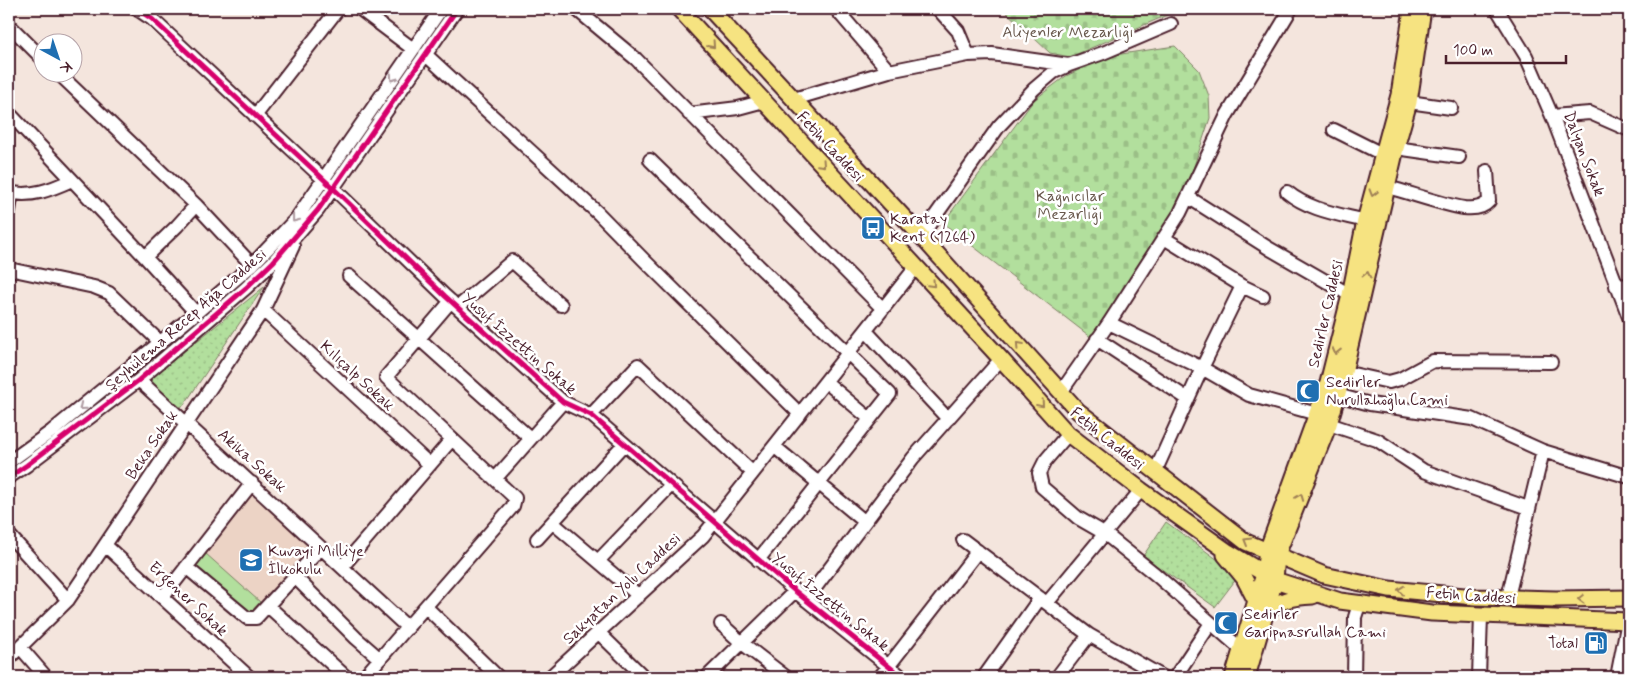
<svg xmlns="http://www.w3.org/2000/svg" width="1638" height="686" viewBox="0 0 1638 686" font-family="Mynerve,sans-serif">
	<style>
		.built { fill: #ecd3c5 }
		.grass { fill: url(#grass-dots); stroke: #7e7f64 }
		.cemetery { fill: url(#cemetery-stones); stroke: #7e7f64 }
		.garden { fill: #b2df9d; stroke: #7e7f64 }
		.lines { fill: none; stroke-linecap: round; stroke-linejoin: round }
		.minor-casing { stroke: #4a1f2b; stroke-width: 16 }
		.major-casing { stroke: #4a1f2b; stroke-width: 19 }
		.minor { stroke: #fff; stroke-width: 12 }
		.major { stroke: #f6e381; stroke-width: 15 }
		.cycleway-casing { stroke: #fff; stroke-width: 8 }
		.cycleway { stroke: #d6006c; stroke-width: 5 }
		.oneway { stroke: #a08156 }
		.oneway2 { stroke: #ae9aa0 }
		.labels { text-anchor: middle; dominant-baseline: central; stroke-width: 5; stroke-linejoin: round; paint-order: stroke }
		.park-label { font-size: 16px; fill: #69594d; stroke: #fff }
		.street-label { font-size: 16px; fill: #4a1f2b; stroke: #fff }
		.poi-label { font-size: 16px; fill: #4a1f2b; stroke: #fff; text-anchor: start }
	</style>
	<defs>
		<pattern id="grass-dots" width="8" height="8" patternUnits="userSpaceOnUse" patternTransform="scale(1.25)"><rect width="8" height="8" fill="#b2df9d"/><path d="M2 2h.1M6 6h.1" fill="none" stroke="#9bbf87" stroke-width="1.8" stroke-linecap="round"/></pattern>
		<pattern id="cemetery-stones" width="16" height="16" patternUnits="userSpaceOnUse" patternTransform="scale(1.25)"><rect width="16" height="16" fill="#b2df9d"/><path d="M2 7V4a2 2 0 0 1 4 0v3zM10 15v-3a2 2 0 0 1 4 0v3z" fill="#9bbf87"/></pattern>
	</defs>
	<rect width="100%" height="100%" fill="#f4e5dd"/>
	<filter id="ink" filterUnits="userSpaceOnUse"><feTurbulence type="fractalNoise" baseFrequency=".02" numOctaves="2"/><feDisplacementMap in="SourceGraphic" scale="10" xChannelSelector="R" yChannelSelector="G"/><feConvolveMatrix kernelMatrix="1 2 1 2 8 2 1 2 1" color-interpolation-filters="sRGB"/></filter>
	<g filter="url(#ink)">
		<path class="built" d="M254,494L313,546V550L263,604L260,602L250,613L224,591L205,553Z"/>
		<path class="grass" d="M264,287L184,405L178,408L151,384V378Z
			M1166,522L1229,568L1237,578L1215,607L1143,556Z"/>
		<path class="cemetery" d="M1003,9H1181L1070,57L1050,53Z
			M1175,46L1199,70L1209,96L1210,118L1188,184L1170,218L1092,338L943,223L1034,100L1066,76L1108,56Z"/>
		<path class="garden" d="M205,553L260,602L250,613L225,591L193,567Z"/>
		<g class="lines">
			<defs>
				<path id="minor" d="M137,9L152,19L333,188L445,296L563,402L591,415L795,591L902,677
					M360,9L413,49
					M576,9L636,59L883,309
					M836,9L889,71
					M938,9L958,31L968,55
					M1497,9L1526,56L1552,116L1629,317
					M9,25L42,58
					M425,54L598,213L644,260L800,414
					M57,72L196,205L252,265
					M794,99L889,71L968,55L992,54L1069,65
					M1409,102L1451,108
					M9,113L145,257L196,313
					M689,114L738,108L764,101
					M255,116L338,9
					M1552,116L1590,113L1629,130
					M1334,130L1384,155
					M1396,148L1459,157
					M650,160L890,394L758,560
					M1387,187C1411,193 1440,204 1464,208C1473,209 1483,208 1489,201L1487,171
					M9,192C31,198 52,189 72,180
					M1287,192C1309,210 1338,214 1365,221
					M1188,197L1270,249L1350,295L1358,296
					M9,211L12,193
					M921,236L999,126L1034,89L1054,72L1069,65L1103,53L1171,24
					M1164,238L1242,286L1263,296
					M145,257L177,226L196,205
					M9,269L94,287L109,293L161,343
					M349,276L530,438
					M1616,286L1629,285
					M458,307L512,261L561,305
					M263,310L430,465
					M1109,323L1202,368L1249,395L1317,414
					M866,331L948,419
					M1097,339L1188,399
					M1344,372L1389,382L1400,379L1433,361L1551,362
					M139,380L408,628
					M826,382L870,419
					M1061,392L1109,323L1180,213L1227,115L1291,9
					M1337,395L1370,404L1472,419L1543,451L1629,477
					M591,415L638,365L753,473
					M1329,424L1377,440L1424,471L1528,508
					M1068,434L1045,461L1039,473L1042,487L1078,518L1104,533L1155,574L1242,650
					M775,447L864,521
					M9,462L52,431L196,313L252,265L296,219L441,9
					M1155,472L1202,368L1242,286
					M9,477L27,465L139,380L246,288L273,262L318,210L457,9
					M495,479L563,402
					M553,523L639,596
					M9,535L68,600
					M537,539L624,444
					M963,540L1089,635L1163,677
					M105,545L249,677
					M598,561L671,485
					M186,567L247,618H256L321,548
					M342,567L452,439
					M295,577L356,638L380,659
					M163,597L252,483
					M1508,597L1543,451
					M806,600L913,458L1001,359
					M1047,603L1141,490
					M268,606L346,677
					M426,607L498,677
					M721,624L742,643L786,677
					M598,632L644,677
					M20,647L46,677
					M9,658L68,600L263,310L293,246
					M364,677L513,506L515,498L386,377L451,301
					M550,677L703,536L916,267
					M707,677L795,591
					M880,677L978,551
					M984,677L1040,598
					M1057,677L1089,635
					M1175,677L1211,623
					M1354,677L1355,617L1360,602
					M1479,677L1481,616
					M1617,677L1628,621"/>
				<path id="major" d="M679,9L1001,359L1068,434L1141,490L1228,552L1275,580L1340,601L1432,613L1629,621
					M710,9L921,236L1078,411L1246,542L1324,575L1389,589L1475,597L1556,599L1629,598
					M1225,555L1244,578L1256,601
					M1265,615C1277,599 1294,597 1313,596
					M1233,677L1264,574L1267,551L1328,383L1350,295L1365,221L1399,95L1412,9
					M1247,677L1275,580L1277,555L1329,424L1344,372L1396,148L1409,102L1423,9"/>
			</defs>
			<use href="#minor" class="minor-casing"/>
			<use href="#major" class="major-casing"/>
			<use href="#minor" class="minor"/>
			<use href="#major" class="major"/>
			<defs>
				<path id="cycleway" d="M137,9L152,19L333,188L445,296L563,402L591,415L795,591L902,677
					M9,477L27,465L139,380L246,288L273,262L318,210L457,9"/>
			</defs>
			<use href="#cycleway" class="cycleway-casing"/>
			<use href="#cycleway" class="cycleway"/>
		</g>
		<defs><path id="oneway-chevron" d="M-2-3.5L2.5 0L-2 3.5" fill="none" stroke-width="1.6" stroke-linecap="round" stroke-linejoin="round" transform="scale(1.25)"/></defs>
		<g class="oneway">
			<use href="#oneway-chevron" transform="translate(712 45) rotate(48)"/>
			<use href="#oneway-chevron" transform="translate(822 164) rotate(47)"/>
			<use href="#oneway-chevron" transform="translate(1373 193) rotate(106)"/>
			<use href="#oneway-chevron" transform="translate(1367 275) rotate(-77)"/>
			<use href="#oneway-chevron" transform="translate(932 284) rotate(47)"/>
			<use href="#oneway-chevron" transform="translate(1019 345) rotate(-132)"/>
			<use href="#oneway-chevron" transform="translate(1336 351) rotate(104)"/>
			<use href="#oneway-chevron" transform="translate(1041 404) rotate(49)"/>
			<use href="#oneway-chevron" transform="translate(1300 497) rotate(-69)"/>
			<use href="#oneway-chevron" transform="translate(1247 541) rotate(-150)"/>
			<use href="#oneway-chevron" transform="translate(1401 590) rotate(-174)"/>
			<use href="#oneway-chevron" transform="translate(1581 599) rotate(179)"/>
		</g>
		<g class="oneway2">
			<use href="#oneway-chevron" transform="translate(393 78) rotate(125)"/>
			<use href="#oneway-chevron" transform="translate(295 219) rotate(128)"/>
			<use href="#oneway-chevron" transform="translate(82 407) rotate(141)"/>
		</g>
	</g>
	<defs>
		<symbol id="bus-square" viewBox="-11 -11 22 22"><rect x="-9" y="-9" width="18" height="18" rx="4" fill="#1f6fb2" stroke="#fff"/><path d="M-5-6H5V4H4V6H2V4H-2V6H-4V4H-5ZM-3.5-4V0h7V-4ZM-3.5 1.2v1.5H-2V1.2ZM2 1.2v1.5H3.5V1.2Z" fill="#fff"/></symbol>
		<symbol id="mosque-square" viewBox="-11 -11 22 22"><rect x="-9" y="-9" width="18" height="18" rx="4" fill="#1f6fb2" stroke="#fff"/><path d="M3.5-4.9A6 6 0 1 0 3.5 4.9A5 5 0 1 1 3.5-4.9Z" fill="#fff"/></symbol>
		<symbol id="school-square" viewBox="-11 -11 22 22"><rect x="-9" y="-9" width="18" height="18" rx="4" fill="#1f6fb2" stroke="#fff"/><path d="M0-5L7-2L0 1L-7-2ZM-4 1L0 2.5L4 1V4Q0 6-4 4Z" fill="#fff"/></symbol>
		<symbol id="fuel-square" viewBox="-11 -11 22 22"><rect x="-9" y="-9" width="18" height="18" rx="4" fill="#1f6fb2" stroke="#fff"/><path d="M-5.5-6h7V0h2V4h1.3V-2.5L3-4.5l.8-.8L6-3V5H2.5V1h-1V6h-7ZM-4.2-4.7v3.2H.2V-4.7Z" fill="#fff"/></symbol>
	</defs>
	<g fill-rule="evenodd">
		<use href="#bus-square" x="859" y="214" width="28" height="28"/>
		<use href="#mosque-square" x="1294" y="377" width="28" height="28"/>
		<use href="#school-square" x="237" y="546" width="28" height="28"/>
		<use href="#mosque-square" x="1212" y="609" width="28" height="28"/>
		<use href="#fuel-square" x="1582" y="629" width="28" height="28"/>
	</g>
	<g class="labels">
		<g class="park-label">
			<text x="1068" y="32">Aliyenler Mezarlığı</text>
			<text x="1070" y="196">Kağnıcılar<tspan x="1070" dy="18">Mezarlığı</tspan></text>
		</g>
		<g class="street-label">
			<text transform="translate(830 147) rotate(47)">Fetih Caddesi</text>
			<text transform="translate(1584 154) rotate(69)">Dalyan Sokak</text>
			<text transform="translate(1326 314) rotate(-77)">Sedirler Caddesi</text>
			<text transform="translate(186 320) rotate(-41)">Şeyhülema Recep Ağa Caddesi</text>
			<text transform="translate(519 344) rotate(41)">Yusuf İzzettin Sokak</text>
			<text transform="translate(357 376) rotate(43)">Kılıçalp Sokak</text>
			<text transform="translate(1107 439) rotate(39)">Fetih Caddesi</text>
			<text transform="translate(152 445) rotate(-56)">Beka Sokak</text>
			<text transform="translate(252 461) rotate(42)">Akika Sokak</text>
			<text transform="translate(622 589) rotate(-43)">Sakyatan Yolu Caddesi</text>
			<text transform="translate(1471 596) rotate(4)">Fetih Caddesi</text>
			<text transform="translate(188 599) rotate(43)">Ergener Sokak</text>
			<text transform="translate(830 602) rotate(39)">Yusuf İzzettin Sokak</text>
		</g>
		<g class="poi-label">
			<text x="890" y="219">Karatay<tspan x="890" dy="18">Kent (1264)</tspan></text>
			<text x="1326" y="382">Sedirler<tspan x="1326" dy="18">Nurullahoğlu Cami</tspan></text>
			<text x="268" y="551">Kuvayi Milliye<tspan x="268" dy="18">İlkokulu</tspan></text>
			<text x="1244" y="614">Sedirler<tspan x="1244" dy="18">Garipnasrullah Cami</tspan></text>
			<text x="1578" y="643" text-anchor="end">Total</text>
		</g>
	</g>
	<rect width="1638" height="686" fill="none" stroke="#fff" stroke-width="30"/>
	<rect x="15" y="15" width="1608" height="656" fill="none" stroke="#4a1f2b" stroke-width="2" filter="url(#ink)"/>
	<g transform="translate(58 58) rotate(140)"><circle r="24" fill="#ffffff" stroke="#b7a5aa"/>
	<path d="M0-4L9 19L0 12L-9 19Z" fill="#1f6fb2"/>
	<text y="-8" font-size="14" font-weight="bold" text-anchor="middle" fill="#4a1f2b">K</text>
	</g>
	<path d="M1446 55v8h120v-8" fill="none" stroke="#4a1f2b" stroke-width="2.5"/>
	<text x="1453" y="55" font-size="15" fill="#4a1f2b" stroke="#ffffff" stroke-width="4" paint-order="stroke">100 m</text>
</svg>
